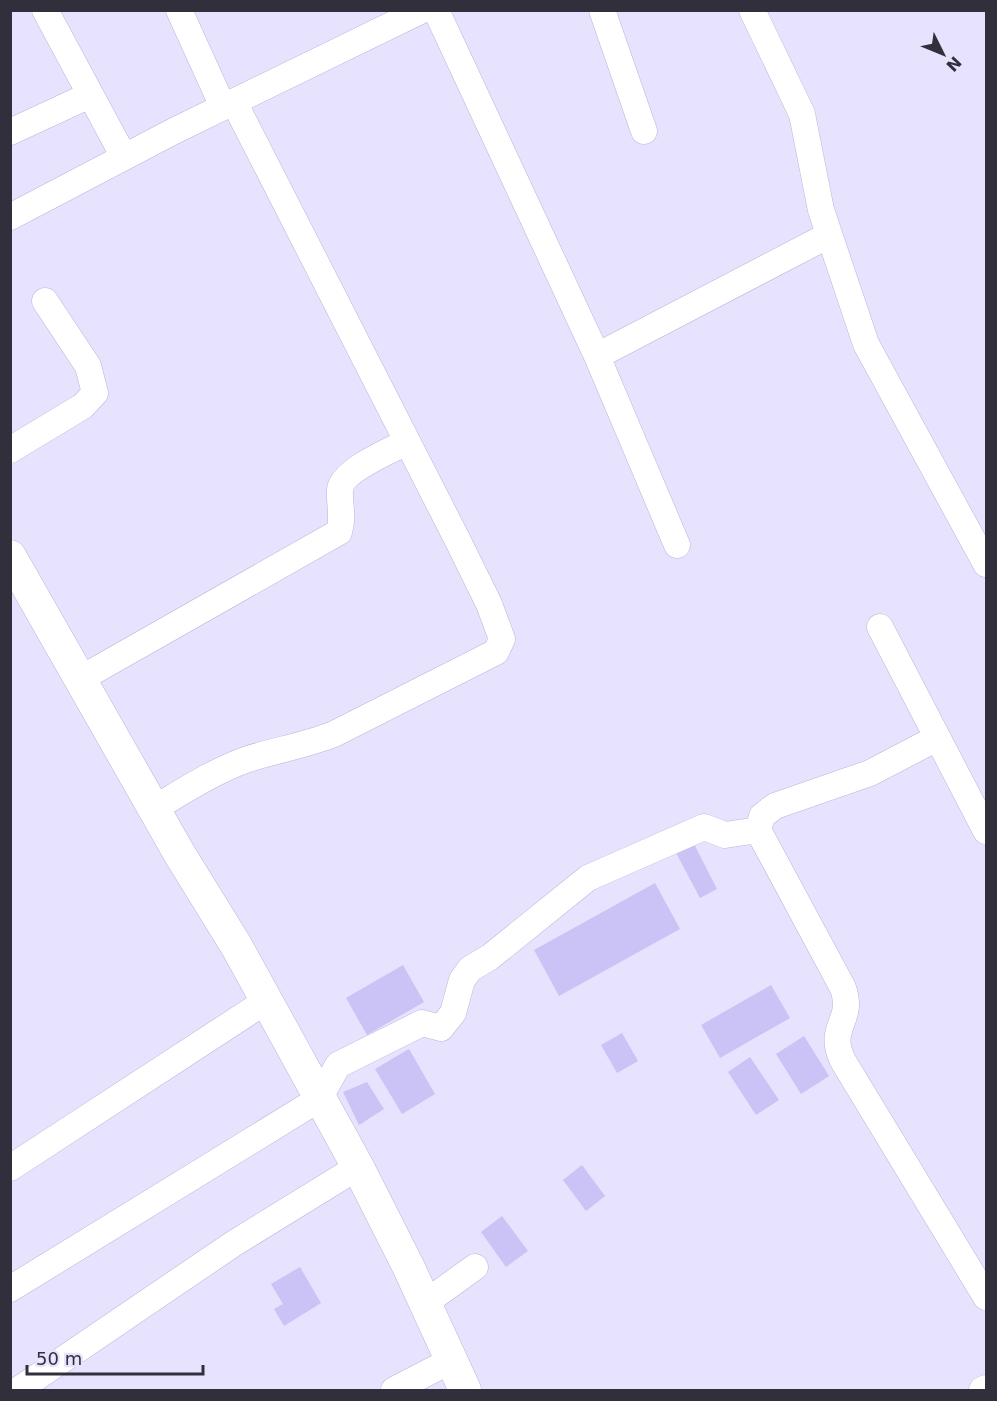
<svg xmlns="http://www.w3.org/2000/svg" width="997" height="1401" viewBox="0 0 997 1401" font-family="'DejaVu Sans',sans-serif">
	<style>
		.building { fill: #cbc2f5 }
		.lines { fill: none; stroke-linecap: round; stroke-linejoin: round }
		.minor-casing { stroke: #bbb5d7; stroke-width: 27 }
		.tertiary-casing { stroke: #bbb5d7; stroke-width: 33 }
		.minor { stroke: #fff; stroke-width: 26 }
		.tertiary { stroke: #fff; stroke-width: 32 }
	</style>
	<rect width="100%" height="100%" fill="#e7e2fe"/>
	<path class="building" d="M692,840L717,889L700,898L674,849Z
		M655,883L680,929L559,996L534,950Z
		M403,965L424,1002L367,1035L346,998Z
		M771,985L790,1018L720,1058L701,1025Z
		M622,1033L638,1061L617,1073L601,1045Z
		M804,1036L829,1076L801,1094L776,1054Z
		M409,1049L435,1094L402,1114L375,1069Z
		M750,1057L779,1100L756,1115L728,1072Z
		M367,1082L384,1109L359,1125L343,1092Z
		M582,1165L605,1196L586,1211L563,1180Z
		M502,1216L528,1251L506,1267L481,1232Z
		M300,1267L321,1303L284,1326L274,1309L283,1304L271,1284Z"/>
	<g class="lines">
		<defs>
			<path id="minor" d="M45,10L124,157
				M179,10L223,107
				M436,10L597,356L677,545
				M602,10L644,131
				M752,10L802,114L821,210L866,344L986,564
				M10,132L90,95
				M10,217L174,131L422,10
				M597,356L829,235
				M10,450L83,406L95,393L88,366L45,301
				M880,627L986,831
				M80,679L339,532C344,516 339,505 340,490C341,471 391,450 407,442
				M937,738L870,773L775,806L762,816L758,830L843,988C855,1022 826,1026 843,1061L986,1297
				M153,809C184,791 214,771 248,759C277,750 306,745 334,734L496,652L502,639L489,604L458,541L234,102
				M10,1168L266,1001
				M10,1289L319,1099L338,1065L422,1023L441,1028L453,1013L462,980L470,969L490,957L588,878L704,827L725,835L758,830
				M425,1303L475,1267
				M18,1390L233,1244L358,1167
				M394,1390L452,1360
				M982,1390L986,1388"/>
			<path id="tertiary" d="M10,556L179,853L237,947L358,1167L409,1268L465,1390"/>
		</defs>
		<use href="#minor" class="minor-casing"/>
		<use href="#tertiary" class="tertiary-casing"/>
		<use href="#minor" class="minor"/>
		<use href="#tertiary" class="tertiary"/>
	</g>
	<rect width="997" height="1401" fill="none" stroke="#322f3d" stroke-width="24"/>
	<g transform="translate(943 54) rotate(133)" stroke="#e7e2fe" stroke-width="4.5" paint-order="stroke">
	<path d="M0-4.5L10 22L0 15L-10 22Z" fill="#322f3d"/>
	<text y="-9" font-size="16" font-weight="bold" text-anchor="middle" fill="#322f3d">N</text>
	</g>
	<path d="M27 1365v9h176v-9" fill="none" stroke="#322f3d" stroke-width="3"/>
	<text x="36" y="1365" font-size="18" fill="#322f3d" stroke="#e7e2fe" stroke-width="4.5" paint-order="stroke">50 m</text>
</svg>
